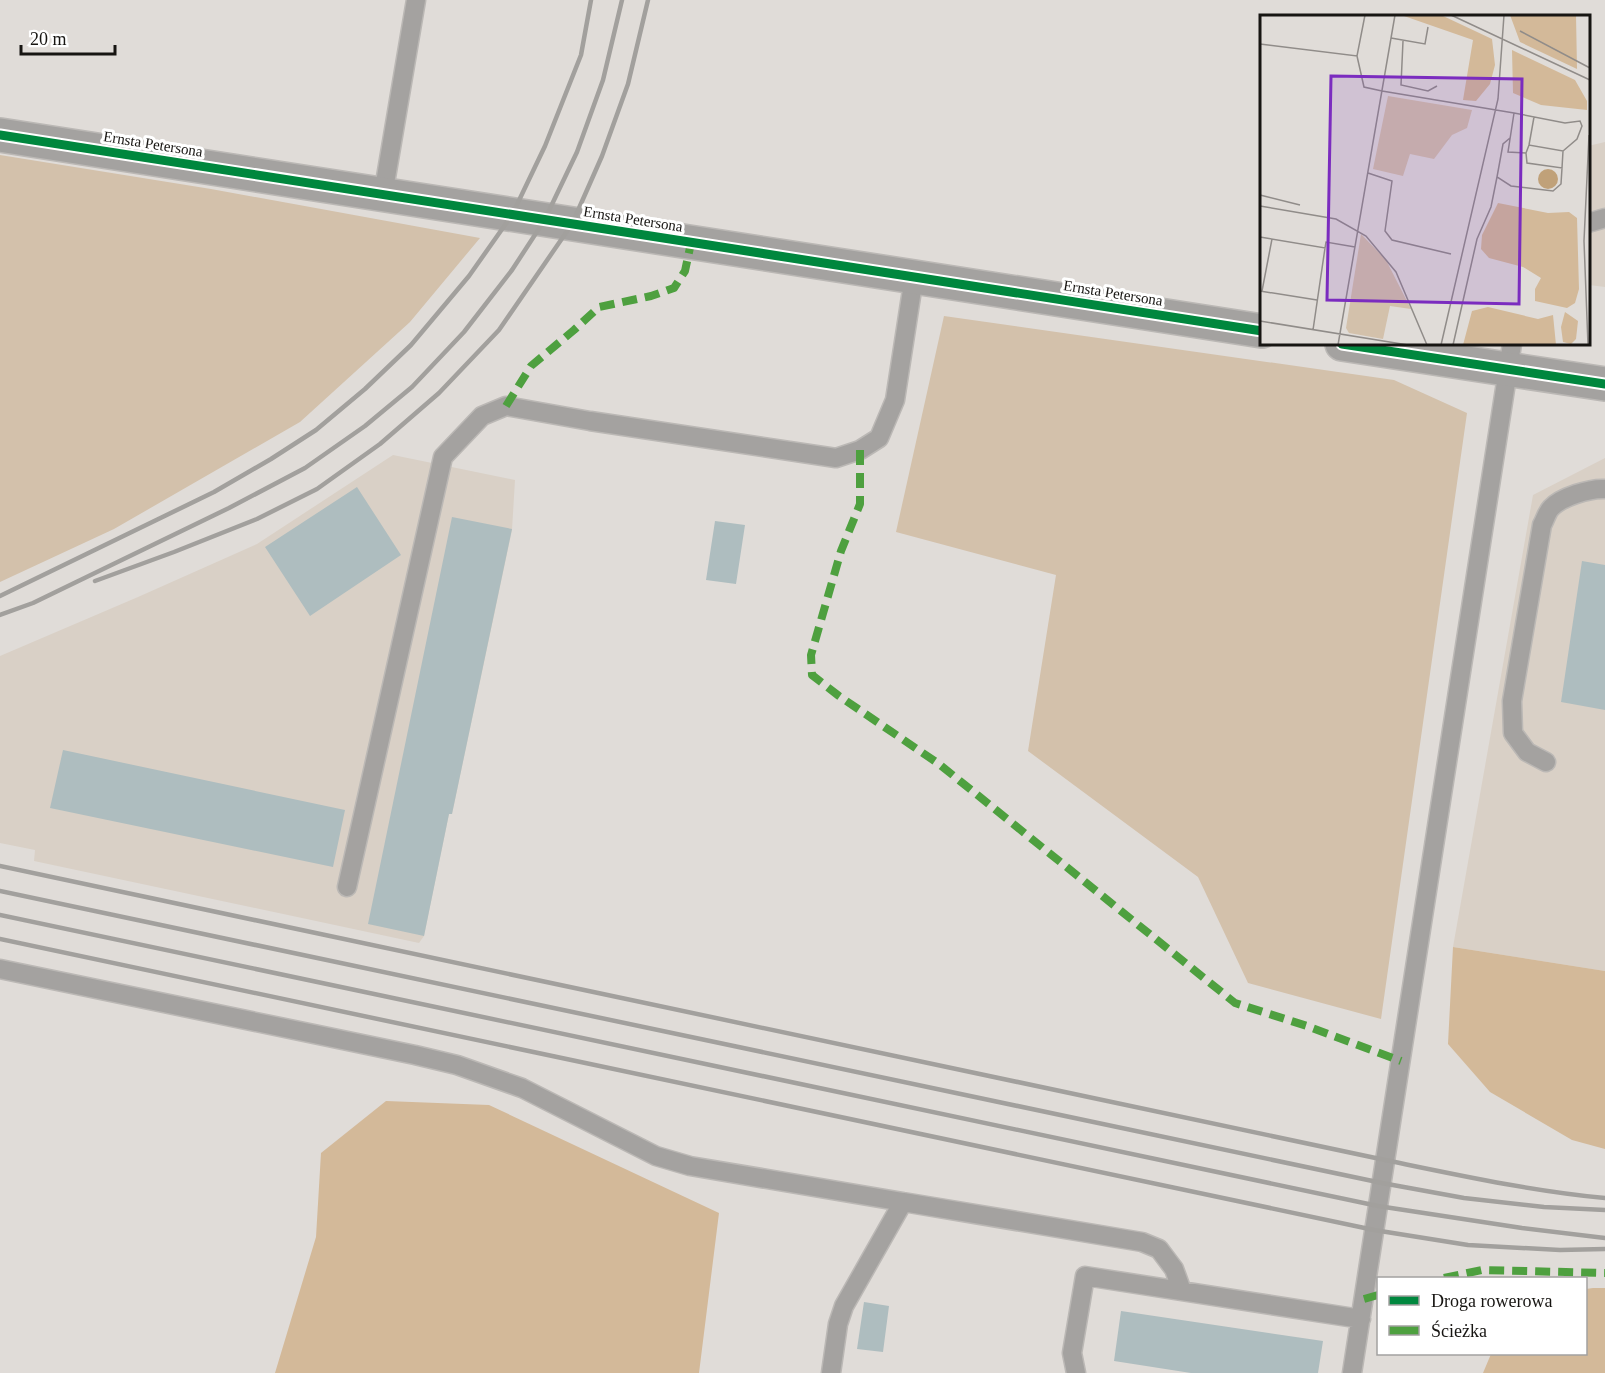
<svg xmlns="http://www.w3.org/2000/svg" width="1605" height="1373" viewBox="0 0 1605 1373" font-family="Georgia,serif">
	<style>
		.built { fill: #d9d0c6 }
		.green { fill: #d3c1ab }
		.forest { fill: #d3b999 }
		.building { fill: #aebdbf }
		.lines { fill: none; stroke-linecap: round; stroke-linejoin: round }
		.lane-casing { stroke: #bbb8b5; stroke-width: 21 }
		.street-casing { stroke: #bbb8b5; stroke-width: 36 }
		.lane { stroke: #a4a2a0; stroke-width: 18 }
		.street { stroke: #a4a2a0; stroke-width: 33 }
		.rail { stroke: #a2a09d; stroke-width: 4.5 }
		.quiet { stroke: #4ea03f; stroke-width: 8; stroke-dasharray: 15 8; stroke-linecap: butt }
		.cycleway-casing { stroke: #fff; stroke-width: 13 }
		.cycleway { stroke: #00873e; stroke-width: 9 }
		.labels { text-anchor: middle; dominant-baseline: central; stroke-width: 6; stroke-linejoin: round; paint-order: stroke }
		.street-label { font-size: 15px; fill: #171512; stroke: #fff }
		.inset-road { fill: none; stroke: #908c89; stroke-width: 1.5 }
		.view { fill: #7b2cbf; fill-opacity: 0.15; stroke: #7b2cbf; stroke-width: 3 }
		.inset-edge { fill: none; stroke: #171512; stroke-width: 3 }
	</style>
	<rect width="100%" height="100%" fill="#e0dcd8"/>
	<path class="built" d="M1605,142V287L1589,285L1588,146Z
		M393,455L515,480L512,530L452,814H449L424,936L419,943L34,861L35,850L0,843V656L138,597L257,544Z
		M1605,458V971L1453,947L1533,495Z"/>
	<path class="green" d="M0,155L211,189L480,238L410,322L300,422L114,529L0,582Z
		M944,316L1394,380L1467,413L1381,1019L1248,983L1198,877L1028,751L1056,575L896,532Z"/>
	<path class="forest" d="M1453,947L1605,971V1149L1572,1140L1490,1092L1448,1044Z
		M386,1101L489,1105L719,1213L699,1373H275L316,1237L321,1153Z
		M1593,1288H1605V1373H1483L1491,1354H1586V1289Z"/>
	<path class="building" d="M357,487L401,555L310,616L265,547Z
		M452,517L512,529L452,814H449L424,936L368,924Z
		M715,521L745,525L736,584L706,580Z
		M1582,561L1605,565V710L1561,702Z
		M63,750L345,810L333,867L50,808Z
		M864,1302L889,1306L883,1352L857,1349Z
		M1121,1311L1323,1341L1318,1373H1191L1114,1361Z"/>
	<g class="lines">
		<defs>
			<path id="lane" d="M383,195L416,0
				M1588,223L1605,218
				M1546,762L1527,752L1513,733L1512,701L1542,525C1545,520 1547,512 1551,508C1561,497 1590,488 1605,489
				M347,887L443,457L482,416L506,406L590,421L836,458L860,450L879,438L895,400L914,277
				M0,969L415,1055L457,1065L522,1088L656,1156L690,1166L903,1202
				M831,1373L838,1324L844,1306L903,1202L1142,1242L1159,1249L1174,1269L1182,1291
				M1076,1373L1072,1353L1085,1276L1361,1319
				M1352,1373L1512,344"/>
			<path id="street" d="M0,135L1262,331
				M1342,344L1605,384"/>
		</defs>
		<use href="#lane" class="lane-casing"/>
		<use href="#street" class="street-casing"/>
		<use href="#lane" class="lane"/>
		<use href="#street" class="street"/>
		<path class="rail" d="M95,581L174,552L257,519L317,489L380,444L439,393L499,330L572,224L602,156L628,84L648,0
			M0,596L214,492L271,459L316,430L365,389L411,345L469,276L512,215L545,146L581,55L591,0
			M0,615L33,603L229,508L305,468L365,426L412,387L464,332L512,270L544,221L577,152L603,80L622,0
			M0,866L1385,1160C1458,1175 1531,1191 1605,1198
			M0,891L1382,1183L1464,1198L1544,1207L1605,1210
			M0,915L1378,1206L1522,1228L1605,1238
			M0,939L1374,1230L1468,1245L1560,1250L1605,1249"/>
		<path class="quiet" d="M506,406L531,366L574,330L599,307L651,296L674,288L685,271L691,243
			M860,450V504L841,551L811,655L812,675L839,696L939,764L1235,1003L1307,1026L1401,1061
			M1444,1278L1482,1270L1605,1273
			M1364,1299L1378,1295"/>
		<defs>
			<path id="cycleway" d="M0,135L1262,331
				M1342,344L1605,384"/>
		</defs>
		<use href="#cycleway" class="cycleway-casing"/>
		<use href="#cycleway" class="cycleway"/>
	</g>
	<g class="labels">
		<g class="street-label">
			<text transform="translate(153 144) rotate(9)">Ernsta Petersona</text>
			<text transform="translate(633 219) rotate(9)">Ernsta Petersona</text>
			<text transform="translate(1113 293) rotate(9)">Ernsta Petersona</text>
		</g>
	</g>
	<g transform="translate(1260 15)">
		<rect width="330" height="330" fill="#e0dcd8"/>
		<path d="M128,81L212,95L207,113L192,120L174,144L150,139L143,161L113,154ZM101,219L126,245L151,294L130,291L123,324L89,318L86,313Z" fill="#d3c1ab"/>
		<path d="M181,0L232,24L235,50L230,69L216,86L203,85L213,25L144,1ZM250,0H316L317,54L260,27ZM252,35L315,65L327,86V95L281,90L253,78ZM238,188L288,198L309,197L317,203L319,274L315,288L307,293L275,286V274L281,263L263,252L229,243L221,234L222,220ZM228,292L278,304L293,300L296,330H203L212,296ZM305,297L318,306L316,324L311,329L303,327L301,312Z" fill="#d3b999"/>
		<path d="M278 164a10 10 0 1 1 20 0a10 10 0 1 1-20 0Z" fill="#c0a179"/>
		<path class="inset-road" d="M191,0L330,65M260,16L330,53M131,23L165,29L168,12M143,26L141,70L168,76L177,71M0,29L97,41L105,0M97,41L104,72L122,76L254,98L305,108L320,106L322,111L317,124L303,136L269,130L266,138L248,137L254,98M250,123L243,129L237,162L251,171L293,176L301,169L302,153M269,130L274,102M266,138L267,148L302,153L303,136M108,158L132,166L125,216L132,225L191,239M0,180L40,190M0,191L76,204L106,221L136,257L167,330M0,222L65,233L66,227L95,232M0,276L57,285M2,276L12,224M0,306L148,330M53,315L65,233M78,330L135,0M181,330L238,84L244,0M193,330L217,224L231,192L237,162M328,330L324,226L329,120"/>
		<path class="view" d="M71,61L262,64L259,289L67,285Z"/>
		<rect width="330" height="330" class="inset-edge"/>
	</g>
	<rect x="1377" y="1277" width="210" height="78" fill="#ffffff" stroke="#a2a1a0" stroke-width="1.5"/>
	<rect x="1389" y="1296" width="30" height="9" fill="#00873e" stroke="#a2a1a0" stroke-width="1.5"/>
	<text x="1431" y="1307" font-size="18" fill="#171512">Droga rowerowa</text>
	<rect x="1389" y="1326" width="30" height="9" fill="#4ea03f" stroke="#a2a1a0" stroke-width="1.5"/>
	<text x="1431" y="1337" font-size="18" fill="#171512">Ścieżka</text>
	<path d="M21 45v9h94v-9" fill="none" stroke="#171512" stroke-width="3"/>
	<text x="30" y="45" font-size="18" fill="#171512" stroke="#ffffff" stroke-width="4.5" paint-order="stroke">20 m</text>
</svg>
